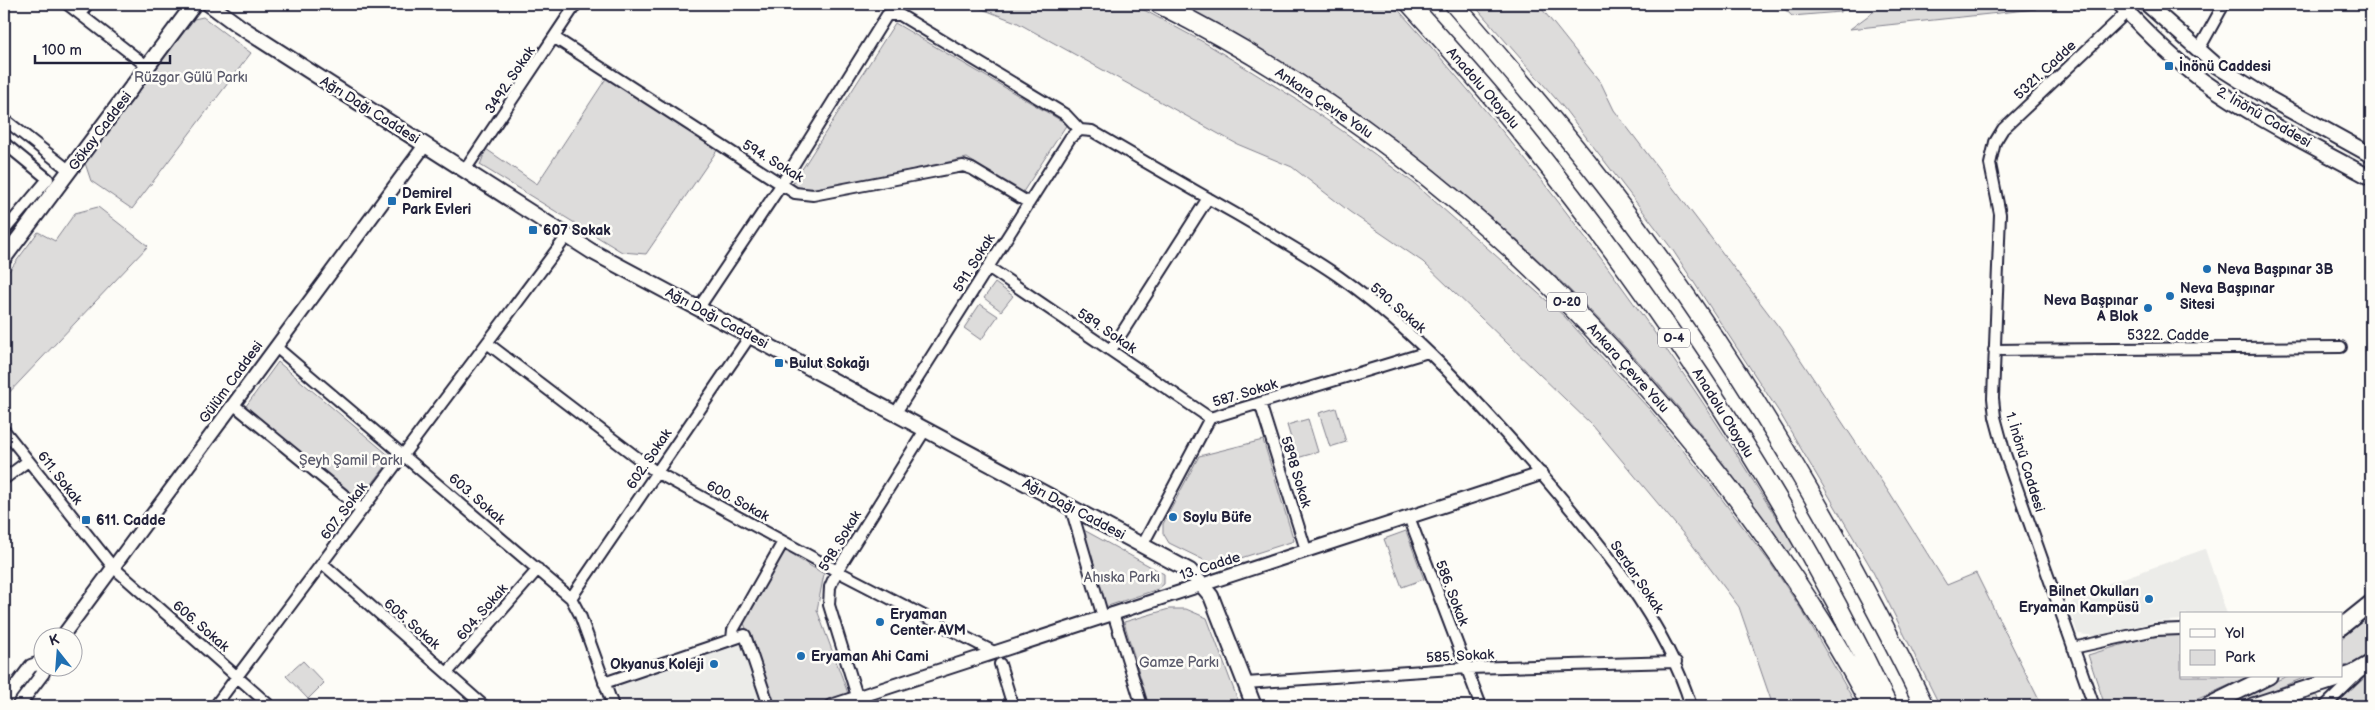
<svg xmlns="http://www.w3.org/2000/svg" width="2375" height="710" viewBox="0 0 2375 710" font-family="'Balsamiq Sans',sans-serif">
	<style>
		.built { fill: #ecece9 }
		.green { fill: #dddcdb; stroke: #807f8b }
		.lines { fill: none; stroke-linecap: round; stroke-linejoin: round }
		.minor-casing { stroke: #22223b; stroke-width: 14 }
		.tertiary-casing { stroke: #22223b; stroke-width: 16 }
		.secondary-casing { stroke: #22223b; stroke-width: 18 }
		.primary-casing { stroke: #22223b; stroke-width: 19 }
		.motorway-casing { stroke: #22223b; stroke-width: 21 }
		.minor { stroke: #fdfcf7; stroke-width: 10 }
		.tertiary { stroke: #fdfcf7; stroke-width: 12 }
		.secondary { stroke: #fdfcf7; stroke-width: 14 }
		.primary { stroke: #fdfcf7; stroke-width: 15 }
		.motorway { stroke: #fdfcf7; stroke-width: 18 }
		.poi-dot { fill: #1f6fb2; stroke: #fdfcf7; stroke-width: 2 }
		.labels { text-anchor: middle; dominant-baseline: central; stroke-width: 5; stroke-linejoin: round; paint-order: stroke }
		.shield { fill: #fdfcf7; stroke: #646373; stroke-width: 1 }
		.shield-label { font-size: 12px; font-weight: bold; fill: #22223b }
		.poi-label { font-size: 14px; font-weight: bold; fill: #22223b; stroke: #fdfcf7; text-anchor: start }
		.street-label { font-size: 14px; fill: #22223b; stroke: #fdfcf7 }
		.park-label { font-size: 14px; fill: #5a5a6b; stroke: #fdfcf7 }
	</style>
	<rect width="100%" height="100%" fill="#fdfcf7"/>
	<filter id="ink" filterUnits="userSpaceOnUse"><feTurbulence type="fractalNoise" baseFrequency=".02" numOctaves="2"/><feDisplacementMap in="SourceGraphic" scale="10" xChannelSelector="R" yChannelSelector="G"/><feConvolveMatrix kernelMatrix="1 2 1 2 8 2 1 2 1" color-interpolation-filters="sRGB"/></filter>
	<g filter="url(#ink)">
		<path class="built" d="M2205,549L2227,614H2181V620L2154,622L2098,636L2078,634L2068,606L2084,592Z
			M743,643L764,706H622L615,685Z"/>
		<path class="green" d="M969,4H1133L1207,44L1296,99L1357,141L1415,184L1564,316L1650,410L1712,486L1771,564L1803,612L1857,706H1773L1739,607L1691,543L1593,426L1423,262L1350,212L1292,167L1237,144L1016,22Z
			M1181,4H1393C1499,121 1595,245 1684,375C1723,431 1758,489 1794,546L1787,553C1767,525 1748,495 1727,468C1615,321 1479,195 1327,91C1280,59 1230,32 1181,4Z
			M1473,4H1538L1601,83L1614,110L1781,330L1890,494L1947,585L1976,573L2042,706H1940L1870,566L1822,484L1781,415L1672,249L1563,107Z
			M1779,4H1852L1840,12L1792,16Z
			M1884,4H2033L2036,9L1850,29Z
			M203,17L251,53L132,209L91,181L85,163L194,19Z
			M895,23L1067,124L1023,192L1018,191L967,158L829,187L804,189L792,185Z
			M607,77L718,149L646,254L622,252L480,165L486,149L537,184Z
			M98,207L148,246L4,398V278L38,232L55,241L75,213Z
			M995,283L1013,296L1001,311L984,298Z
			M980,304L998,316L981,340L964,328Z
			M278,362L392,458L358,502L246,406Z
			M1336,408L1346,442L1330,447L1319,413Z
			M1308,419L1318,452L1297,458L1287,425Z
			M1263,440L1294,541L1216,566L1169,543L1163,533V524L1199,456Z
			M1082,529L1164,574V584L1158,589L1105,607Z
			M1406,531L1424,579L1402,587L1384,539Z
			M785,551L824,574L817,610L849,696L815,706H773L744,623Z
			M1169,609H1186L1207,618L1240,706H1149L1124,622Z
			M2371,613V655L2360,661L2341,667V639Z
			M2169,635H2181V676H2250L2182,706H2105L2088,655L2141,639Z
			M303,661L324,683L308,699L286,676Z
			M2371,672V706H2334Z
			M2287,676H2308L2235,706H2222Z
			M2316,692L2319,699L2315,706H2263Z"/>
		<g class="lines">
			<defs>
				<path id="minor" d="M67,4L148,67
					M80,14L88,4
					M555,38L795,193L813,195L963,166L972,169L1029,203
					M2198,51L2224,4
					M4,119L70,171
					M1080,130L1092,131C1140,159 1188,187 1236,214C1270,234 1305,253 1338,276C1416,331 1480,404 1542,475C1600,543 1665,620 1691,706
					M4,143L48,179L4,231
					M465,170L576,4
					M988,267L1210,418
					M698,309L781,185L887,15H900L1066,115L1080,130
					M487,343L656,472L837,571L994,652
					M276,347L571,598L580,615L613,706
					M1111,350L1208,198
					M1994,350L2341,347
					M1260,403L1306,550
					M233,404L362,510
					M895,414L1070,138L1080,130
					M4,430L113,567L270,706
					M4,479L28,461
					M1071,508L1103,617
					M1409,517L1481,706
					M1142,546L1210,418L1428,352
					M322,563L484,706
					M571,598L750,336
					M1113,613L1142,706
					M732,639L733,630L783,542
					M2073,648L2155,630L2181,629
					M1000,664L1013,706
					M447,673L538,569
					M604,683L745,635L769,706
					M1246,683L1467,668L1676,662
					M215,706L567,236
					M860,706L829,605L830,587L837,571L925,430
					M2094,706L2005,454L1995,417L1993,398L2000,214L1990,164L1995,142L2003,129L2127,12
					M2325,706L2358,674"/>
				<path id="tertiary" d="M61,638L425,145
					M4,702L31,666L42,662
					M18,706L43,673L42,663
					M831,706L1541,474"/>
				<path id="secondary" d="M209,4L239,26L591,251L1190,571L1211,596L1254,706
					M2120,4C2145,31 2173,59 2203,81C2256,119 2315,147 2371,178
					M2147,4L2217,66L2266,97L2371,155
					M4,258L194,4"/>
				<path id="primary" d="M2341,627L2371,603
					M2208,706L2269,676
					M2253,706L2352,674L2371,663"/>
				<path id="motorway" d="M1159,4C1372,111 1552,268 1701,452C1765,532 1823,616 1871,706
					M1410,4C1446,44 1482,84 1517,127C1661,304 1790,499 1888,706
					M1454,4C1505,63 1556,122 1604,184C1697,303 1779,433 1852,566C1877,612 1902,659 1924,706"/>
			</defs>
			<use href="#minor" class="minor-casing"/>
			<use href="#tertiary" class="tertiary-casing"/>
			<use href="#secondary" class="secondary-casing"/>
			<use href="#primary" class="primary-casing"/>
			<use href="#motorway" class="motorway-casing"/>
			<use href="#minor" class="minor"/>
			<use href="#tertiary" class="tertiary"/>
			<use href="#secondary" class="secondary"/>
			<use href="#primary" class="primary"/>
			<use href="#motorway" class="motorway"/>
		</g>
	</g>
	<g class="poi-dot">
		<rect x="2164" y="61" width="10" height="10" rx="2.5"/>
		<rect x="387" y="196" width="10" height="10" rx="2.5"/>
		<rect x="528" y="225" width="10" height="10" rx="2.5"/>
		<circle cx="2207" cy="269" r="5"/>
		<circle cx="2170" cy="296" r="5"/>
		<circle cx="2148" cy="308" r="5"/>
		<rect x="774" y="358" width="10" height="10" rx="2.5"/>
		<circle cx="1173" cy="517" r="5"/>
		<rect x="81" y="515" width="10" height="10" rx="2.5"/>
		<circle cx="2149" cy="599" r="5"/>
		<circle cx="880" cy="622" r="5"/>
		<circle cx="801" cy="656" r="5"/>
		<circle cx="714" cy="664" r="5"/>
	</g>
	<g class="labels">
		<g class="shield">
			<rect x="1547" y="292.5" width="40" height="19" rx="4"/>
			<rect x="1658" y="328.5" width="32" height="19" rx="4"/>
		</g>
		<g class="shield-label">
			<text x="1567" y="302">O-20</text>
			<text x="1674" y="338">O-4</text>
		</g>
		<g class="poi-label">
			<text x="2179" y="66">İnönü Caddesi</text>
			<text x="402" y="193">Demirel<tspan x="402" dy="16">Park Evleri</tspan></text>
			<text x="543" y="230">607 Sokak</text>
			<text x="2217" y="269">Neva Başpınar 3B</text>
			<text x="2180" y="288">Neva Başpınar<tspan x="2180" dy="16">Sitesi</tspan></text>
			<text x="2138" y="300" text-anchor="end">Neva Başpınar<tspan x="2138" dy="16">A Blok</tspan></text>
			<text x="789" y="363">Bulut Sokağı</text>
			<text x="1183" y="517">Soylu Büfe</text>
			<text x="96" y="520">611. Cadde</text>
			<text x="2139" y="591" text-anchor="end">Bilnet Okulları<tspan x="2139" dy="16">Eryaman Kampüsü</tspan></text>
			<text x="890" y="614">Eryaman<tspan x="890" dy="16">Center AVM</tspan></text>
			<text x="811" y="656">Eryaman Ahi Cami</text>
			<text x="704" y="664" text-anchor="end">Okyanus Koleji</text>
		</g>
		<g class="street-label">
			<text transform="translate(2045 70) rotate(-43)">5321. Cadde</text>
			<text transform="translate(510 80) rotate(-56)">3492. Sokak</text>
			<text transform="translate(1483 88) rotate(49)">Anadolu Otoyolu</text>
			<text transform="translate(1324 103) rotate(34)">Ankara Çevre Yolu</text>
			<text transform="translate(370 110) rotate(32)">Ağrı Dağı Caddesi</text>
			<text transform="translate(2264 117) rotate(30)">2. İnönü Caddesi</text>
			<text transform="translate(100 131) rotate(-53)">Gökay Caddesi</text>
			<text transform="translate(773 161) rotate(31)">594. Sokak</text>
			<text transform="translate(974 263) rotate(-58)">591. Sokak</text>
			<text transform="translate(1398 308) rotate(41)">590. Sokak</text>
			<text transform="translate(717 318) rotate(28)">Ağrı Dağı Caddesi</text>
			<text transform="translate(1107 331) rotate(34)">589. Sokak</text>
			<text x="2168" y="335">5322. Cadde</text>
			<text transform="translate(1628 368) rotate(48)">Ankara Çevre Yolu</text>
			<text transform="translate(231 382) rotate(-54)">Gülüm Caddesi</text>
			<text transform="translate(1245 393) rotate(-17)">587. Sokak</text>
			<text transform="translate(1723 413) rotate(58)">Anadolu Otoyolu</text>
			<text transform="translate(649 459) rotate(-56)">602. Sokak</text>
			<text transform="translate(2025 462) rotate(73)">1. İnönü Caddesi</text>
			<text transform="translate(1296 472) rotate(73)">5898 Sokak</text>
			<text transform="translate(60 478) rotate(52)">611. Sokak</text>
			<text transform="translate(477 499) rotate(41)">603. Sokak</text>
			<text transform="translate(738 501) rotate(29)">600. Sokak</text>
			<text transform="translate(1074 509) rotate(28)">Ağrı Dağı Caddesi</text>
			<text transform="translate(344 511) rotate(-53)">607. Sokak</text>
			<text transform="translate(840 541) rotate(-59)">598. Sokak</text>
			<text transform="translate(1210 566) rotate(-18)">13. Cadde</text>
			<text transform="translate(1637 577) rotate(56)">Serdar Sokak</text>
			<text transform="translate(1452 593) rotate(69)">586. Sokak</text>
			<text transform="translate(482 612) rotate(-49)">604. Sokak</text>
			<text transform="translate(412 624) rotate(41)">605. Sokak</text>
			<text transform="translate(201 626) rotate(41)">606. Sokak</text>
			<text transform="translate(1460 656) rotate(-3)">585. Sokak</text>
		</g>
		<g class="park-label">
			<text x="191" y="77">Rüzgar Gülü Parkı</text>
			<text x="351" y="460">Şeyh Şamil Parkı</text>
			<text x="1122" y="577">Ahıska Parkı</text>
			<text x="1179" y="662">Gamze Parkı</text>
		</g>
	</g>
	<rect width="2375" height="710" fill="none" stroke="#fdfcf7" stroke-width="20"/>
	<rect x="10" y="10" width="2355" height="690" fill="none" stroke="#22223b" stroke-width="2" filter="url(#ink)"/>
	<rect x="2180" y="612" width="162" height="65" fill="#fdfcf7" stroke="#a5a5ac"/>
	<rect x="2190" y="629" width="25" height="8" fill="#fdfcf7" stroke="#a5a5ac"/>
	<text x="2225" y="638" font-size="15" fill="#22223b">Yol</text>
	<rect x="2190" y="650" width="25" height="15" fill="#dddcdb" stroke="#a5a5ac"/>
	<text x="2225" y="662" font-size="15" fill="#22223b">Park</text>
	<g transform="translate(58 652) rotate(343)"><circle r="24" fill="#fdfcf7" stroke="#a5a5ac"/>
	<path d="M0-4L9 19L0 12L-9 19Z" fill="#1f6fb2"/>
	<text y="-8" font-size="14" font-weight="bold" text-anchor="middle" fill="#22223b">K</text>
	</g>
	<path d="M35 55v8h135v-8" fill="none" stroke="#22223b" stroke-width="2.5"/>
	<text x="42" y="55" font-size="15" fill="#22223b" stroke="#fdfcf7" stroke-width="4" paint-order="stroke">100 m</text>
</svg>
